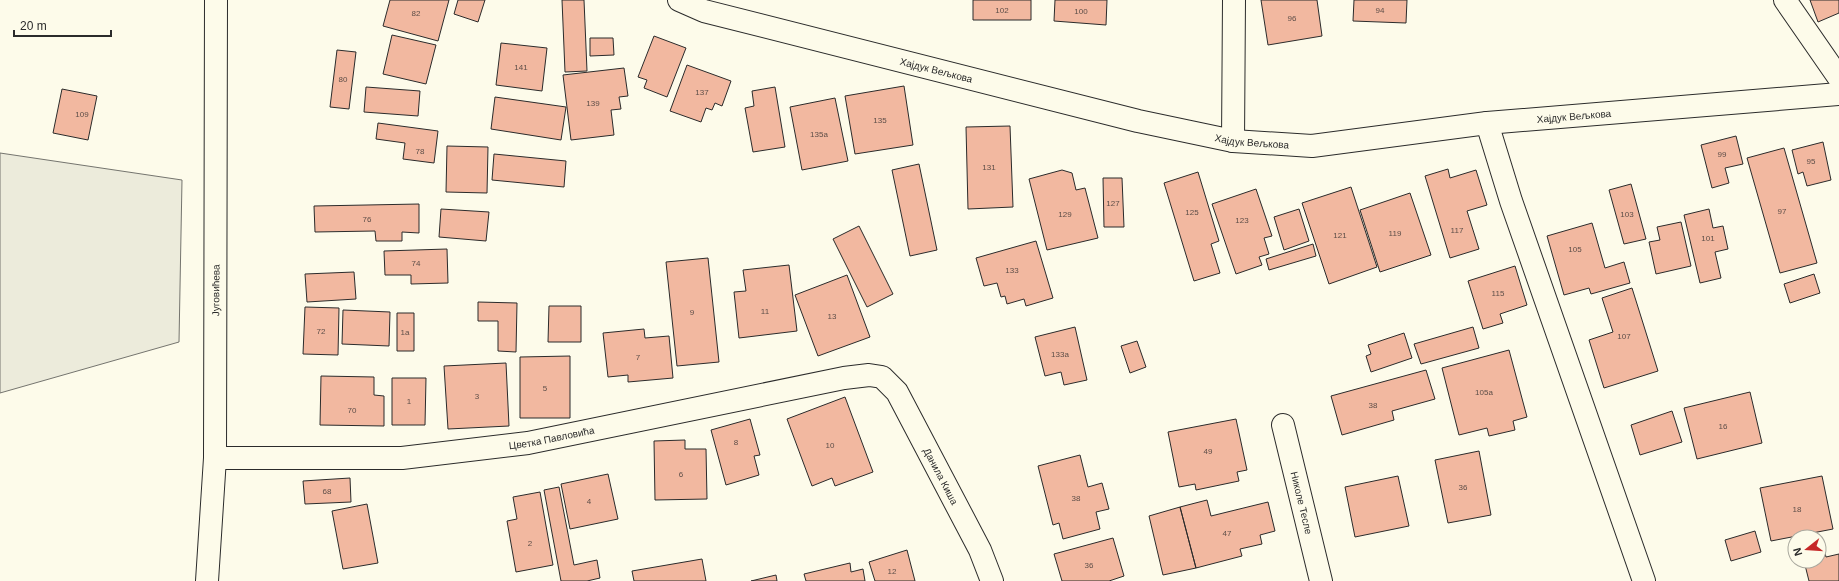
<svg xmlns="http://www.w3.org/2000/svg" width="1839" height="581" viewBox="0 0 1839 581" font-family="Helvetica,sans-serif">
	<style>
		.green { fill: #ecebdb; stroke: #74746e }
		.building { fill: #f2b8a0; stroke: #2b2b2b }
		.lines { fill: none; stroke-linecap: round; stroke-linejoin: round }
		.street-casing { stroke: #2b2b2b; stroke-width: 24 }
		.street { stroke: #fdfbea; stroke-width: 22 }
		.labels { text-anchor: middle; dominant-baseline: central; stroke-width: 3; stroke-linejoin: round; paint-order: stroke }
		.number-label { font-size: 8px; fill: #5d4e48 }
		.street-label { font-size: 10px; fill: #2b2b2b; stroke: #fdfbea }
	</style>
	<rect width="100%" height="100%" fill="#fdfbea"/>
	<path class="green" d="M0,153L182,180L179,342L0,393Z"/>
	<path class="building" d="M390,0H449L438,41L383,26Z
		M458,0H485L478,22L454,14Z
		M562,0H584L587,71L565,72Z
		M973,0H1031V20H973Z
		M1055,0H1107L1106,25L1054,21Z
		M1261,0H1317L1322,36L1268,45Z
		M1354,0H1407L1406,23L1353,21Z
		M1810,0H1839V13L1818,22Z
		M392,35L436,45L426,84L383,74Z
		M654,36L686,48L667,97L644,88L647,80L638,77Z
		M590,38H613L614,55L590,56Z
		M501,43L547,48L542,91L496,85Z
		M337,50L356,52L349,109L330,107Z
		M687,65L731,81L722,106L715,103L712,110L706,108L701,122L670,111Z
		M624,68L628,96L619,97L621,109L611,110L614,135L571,140L563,75Z
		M904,86L913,145L855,154L845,96Z
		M366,87L420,91L418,116L364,112Z
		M775,87L785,147L753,152L745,108L754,106L752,91Z
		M62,89L97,96L88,140L53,133Z
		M495,97L566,107L561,140L491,129Z
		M835,98L848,161L802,170L790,107Z
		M378,123L438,131L434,163L403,159L405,143L376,139Z
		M1010,126L1013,207L968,209L966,127Z
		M1736,136L1743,164L1725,168L1729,183L1712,188L1701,145Z
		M1823,142L1831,180L1807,186L1803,172L1798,174L1792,150Z
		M447,146L488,147L487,193L446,192Z
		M1784,148L1817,263L1780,273L1747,158Z
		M494,154L566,161L564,187L492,180Z
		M919,164L937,250L910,256L892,170Z
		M1448,169L1450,178L1476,170L1487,205L1467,211L1479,249L1450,258L1425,176Z
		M1062,170L1072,173L1076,190L1085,188L1098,238L1047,250L1029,179Z
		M1198,172L1219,241L1211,244L1220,273L1194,281L1164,183Z
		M1103,178H1122L1124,227H1104Z
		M1631,184L1646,239L1624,244L1609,190Z
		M1351,187L1377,267L1329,284L1302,203Z
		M1256,189L1272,236L1264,238L1269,254L1259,257L1262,265L1236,274L1212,204Z
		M1410,193L1431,255L1380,272L1360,210Z
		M419,204V233L402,232V241H376L375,231L315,232L314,206Z
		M441,209L489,212L486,241L439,237Z
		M1299,209L1309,241L1284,250L1274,217Z
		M1709,209L1713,228L1723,226L1728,249L1715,252L1721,278L1700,283L1684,215Z
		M1681,222L1691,266L1656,274L1649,242L1660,240L1657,227Z
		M1592,223L1605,268L1624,262L1630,283L1591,294L1589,288L1564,295L1547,236Z
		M859,226L893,294L867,307L833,239Z
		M1036,241L1053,298L1026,306L1024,299L1007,304L1005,296L1001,297L997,283L984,286L976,258Z
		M1313,244L1316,256L1269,270L1266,259Z
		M447,249L448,283L411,284V275H385L384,251Z
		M708,258L719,362L677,366L666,262Z
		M789,265L797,331L739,338L734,292L746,291L743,270Z
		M1515,266L1527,305L1500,314L1503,323L1483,329L1468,281Z
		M354,272L356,299L307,302L305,274Z
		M1814,274L1820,293L1790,303L1784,284Z
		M847,275L870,337L818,356L795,295Z
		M1632,288L1658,371L1604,388L1589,340L1613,332L1602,298Z
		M478,302L517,303L516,352L498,351V321H478Z
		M549,306H581V342H548Z
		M305,307L339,308L338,355L303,354Z
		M343,310L390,312L389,346L342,344Z
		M397,313H414V351H397Z
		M1075,327L1087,380L1064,385L1061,372L1045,376L1035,337Z
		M1473,327L1479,348L1421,364L1414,344Z
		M644,329L645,338L669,336L673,378L628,382V375L608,377L603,333Z
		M1404,333L1412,358L1371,372L1366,356L1371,354L1368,345Z
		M1137,341L1146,367L1130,373L1121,346Z
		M1509,350L1527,417L1513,421L1515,430L1489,436L1487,428L1459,435L1442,368Z
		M570,356V418H520V357Z
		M506,363L509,426L448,429L444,366Z
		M1426,370L1435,399L1392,411L1394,420L1342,435L1331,396Z
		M321,376L374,377V395L384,396V426L320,425Z
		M392,378H426L425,425H392Z
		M1750,392L1762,443L1697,459L1684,408Z
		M845,397L873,472L835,486L832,478L812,486L787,419Z
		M1672,411L1682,442L1640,455L1631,425Z
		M750,419L760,455L754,456L759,475L726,485L711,430Z
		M1236,419L1247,470L1237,472L1239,481L1196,490L1195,484L1179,487L1168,432Z
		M685,440V449H706L707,499L655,500L654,441Z
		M1479,451L1491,515L1448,523L1435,460Z
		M1080,455L1088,487L1102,483L1109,509L1096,512L1100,529L1063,539L1059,523L1053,525L1038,466Z
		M608,474L618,519L570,529L561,484Z
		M1398,476L1409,526L1355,537L1345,487Z
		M1822,476L1833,529L1771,541L1760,488Z
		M350,478L351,502L305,504L303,481Z
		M559,487L574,565L597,560L600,578L587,581H561L544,490Z
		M540,492L553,565L516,572L507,521L517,519L513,497Z
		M1207,500L1211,516L1268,502L1275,531L1260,535L1262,544L1240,549L1242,556L1196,568L1180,507Z
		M367,504L378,563L343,569L332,511Z
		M1180,507L1196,568L1163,575L1149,516Z
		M1755,531L1761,552L1731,561L1725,540Z
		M1113,538L1124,576L1109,581H1062L1054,554Z
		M1822,541L1826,557L1839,554V581H1809L1804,561H1819V542Z
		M907,550L915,581H875L869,562Z
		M702,559L706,581H634L632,571Z
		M850,563L851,572L863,569L865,581H806L804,574Z
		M776,575L777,581H751Z"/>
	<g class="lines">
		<defs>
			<g id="street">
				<path id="s1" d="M679,0L704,11L1138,121L1233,141L1312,146L1487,123L1839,94"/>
				<path d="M1785,0L1839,78"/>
				<path d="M1487,123L1511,201L1644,581"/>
				<path d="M1233,141L1234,0"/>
				<path id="s2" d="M1283,425L1321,581"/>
				<path id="s3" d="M215,458H402L528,443L844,378L869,375L882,377L897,392L980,550L992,581"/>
				<path id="s4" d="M207,581L215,458L216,0"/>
			</g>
		</defs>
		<use href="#street" class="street-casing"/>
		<use href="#street" class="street"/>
	</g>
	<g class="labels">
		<g class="number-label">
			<text x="1002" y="10">102</text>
			<text x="1380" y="10">94</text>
			<text x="1081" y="11">100</text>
			<text x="416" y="13">82</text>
			<text x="1292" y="18">96</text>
			<text x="521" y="67">141</text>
			<text x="343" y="79">80</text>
			<text x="702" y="92">137</text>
			<text x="593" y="103">139</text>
			<text x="82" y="114">109</text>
			<text x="880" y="120">135</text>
			<text x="819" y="134">135a</text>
			<text x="420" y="151">78</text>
			<text x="1722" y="154">99</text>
			<text x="1811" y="161">95</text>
			<text x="989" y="167">131</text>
			<text x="1113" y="203">127</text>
			<text x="1782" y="211">97</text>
			<text x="1192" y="212">125</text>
			<text x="1065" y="214">129</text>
			<text x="1627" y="214">103</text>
			<text x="367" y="219">76</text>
			<text x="1242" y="220">123</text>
			<text x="1457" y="230">117</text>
			<text x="1395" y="233">119</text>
			<text x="1340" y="235">121</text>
			<text x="1708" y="238">101</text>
			<text x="1575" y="249">105</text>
			<text x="416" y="263">74</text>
			<text x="1012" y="270">133</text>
			<text x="1498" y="293">115</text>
			<text x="765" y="311">11</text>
			<text x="692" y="312">9</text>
			<text x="832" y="316">13</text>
			<text x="321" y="331">72</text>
			<text x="405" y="332">1a</text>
			<text x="1624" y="336">107</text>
			<text x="1060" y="354">133a</text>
			<text x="638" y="357">7</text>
			<text x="545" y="388">5</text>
			<text x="1484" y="392">105a</text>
			<text x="477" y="396">3</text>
			<text x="409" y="401">1</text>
			<text x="1373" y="405">38</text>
			<text x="352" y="410">70</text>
			<text x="1723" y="426">16</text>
			<text x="736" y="442">8</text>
			<text x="830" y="445">10</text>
			<text x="1208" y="451">49</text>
			<text x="681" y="474">6</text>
			<text x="1463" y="487">36</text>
			<text x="327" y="491">68</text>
			<text x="1076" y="498">38</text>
			<text x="589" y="501">4</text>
			<text x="1797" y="509">18</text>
			<text x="1227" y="533">47</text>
			<text x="530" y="543">2</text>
			<text x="1089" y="565">36</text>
			<text x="892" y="571">12</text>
		</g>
		<g class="street-label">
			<text stroke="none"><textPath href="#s1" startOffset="267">Хајдук Вељкова</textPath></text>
			<text stroke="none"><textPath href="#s1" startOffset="915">Хајдук Вељкова</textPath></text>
			<text stroke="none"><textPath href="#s1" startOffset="591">Хајдук Вељкова</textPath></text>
			<text stroke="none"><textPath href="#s4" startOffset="291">Југовићева</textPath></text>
			<text stroke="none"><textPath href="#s3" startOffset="338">Цветка Павловића</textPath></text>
			<text stroke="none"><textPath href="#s3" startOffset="791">Данила Киша</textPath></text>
			<text stroke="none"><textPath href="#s2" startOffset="80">Николе Тесле</textPath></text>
		</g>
	</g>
	<g transform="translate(1807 549) rotate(253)"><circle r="19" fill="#fdfbea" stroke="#a9a89e"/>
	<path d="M0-3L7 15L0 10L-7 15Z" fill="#c62828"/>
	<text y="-6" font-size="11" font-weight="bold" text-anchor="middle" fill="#2b2b2b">N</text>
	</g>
	<path d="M14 30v6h97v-6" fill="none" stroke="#2b2b2b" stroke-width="2"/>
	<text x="20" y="30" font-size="12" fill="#2b2b2b" stroke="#fdfbea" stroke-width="3" paint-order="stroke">20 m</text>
</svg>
